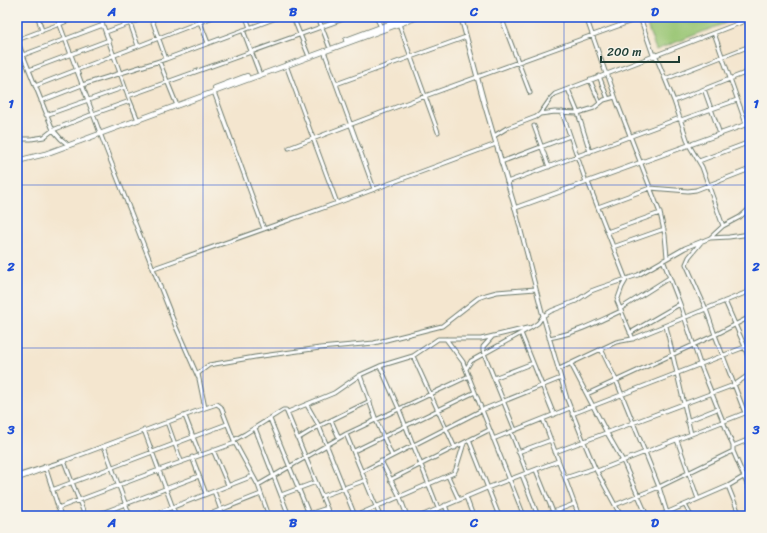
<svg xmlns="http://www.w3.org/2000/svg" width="767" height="533" viewBox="0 0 767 533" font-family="Sriracha,sans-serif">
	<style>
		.green { fill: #9ac674; stroke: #5c8254 }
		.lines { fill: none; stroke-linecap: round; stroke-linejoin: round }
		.minor-casing { stroke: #6a786a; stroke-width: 5 }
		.tertiary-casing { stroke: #6a786a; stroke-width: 5.5 }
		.primary-casing { stroke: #6a786a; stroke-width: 6 }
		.minor { stroke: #fff; stroke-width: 3 }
		.tertiary { stroke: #fff; stroke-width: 3.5 }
		.primary { stroke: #fff; stroke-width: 4.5 }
		.grid { fill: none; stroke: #1d4ed8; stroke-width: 1; stroke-opacity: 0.55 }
		.neatline { fill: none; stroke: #1d4ed8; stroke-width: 1.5 }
		.grid-label { font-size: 13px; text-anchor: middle; font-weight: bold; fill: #1d4ed8 }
	</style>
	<rect width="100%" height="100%" fill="#f7f3e8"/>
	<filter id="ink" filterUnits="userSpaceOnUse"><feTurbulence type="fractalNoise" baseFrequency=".025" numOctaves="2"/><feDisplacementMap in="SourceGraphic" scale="8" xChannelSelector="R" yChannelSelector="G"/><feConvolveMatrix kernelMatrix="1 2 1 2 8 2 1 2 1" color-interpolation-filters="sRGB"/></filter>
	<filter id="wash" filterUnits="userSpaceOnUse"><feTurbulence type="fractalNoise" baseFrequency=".012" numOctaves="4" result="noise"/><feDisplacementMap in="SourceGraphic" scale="16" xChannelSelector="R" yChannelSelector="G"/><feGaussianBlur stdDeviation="0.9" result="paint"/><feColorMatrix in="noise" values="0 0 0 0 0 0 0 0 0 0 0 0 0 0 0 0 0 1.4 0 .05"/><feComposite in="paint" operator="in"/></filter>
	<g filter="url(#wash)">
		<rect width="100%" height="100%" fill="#f4e6cf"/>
		<path class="green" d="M644,17H741L656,50Z"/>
	</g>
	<g filter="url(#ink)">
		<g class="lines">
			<defs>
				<path id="minor" d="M38,17L42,31
					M57,17L106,149L176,327L198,377
					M100,17L130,101L138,120
					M151,17L166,59
					M198,17L208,43
					M246,17L250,28
					M293,17L308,54
					M318,17L329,46
					M376,17L381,27
					M501,17L530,93
					M586,17L606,74
					M640,17L653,55
					M130,23L138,46
					M399,24L438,132
					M243,30L259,72
					M106,32L147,17
					M714,33L750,135
					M17,40L53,130L61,139L66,143
					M17,40L78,17
					M324,51L374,189
					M655,54L674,101L689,145L702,167L723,226
					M23,55L103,25
					M159,61L176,103
					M286,65L337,203
					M29,70L109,40
					M607,73L617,102L660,213L665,235L667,257
					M599,76L608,99
					M665,79L750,46
					M590,80L600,103
					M336,84L466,37
					M35,86L213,17
					M568,89L578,113L590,152
					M704,89L720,134
					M214,92L264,229
					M128,96L349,17
					M41,101L82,85L166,59L279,17
					M674,101L750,71
					M562,112L586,182
					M540,114L555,112L578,113L594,108L604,100L615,97
					M46,115L125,87
					M681,120L737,100
					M534,126L549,167
					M494,136L507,128L536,117L540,114L551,98L555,94L750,19
					M17,139H31L44,137L53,130L93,114L130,101
					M289,148L425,96L640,18
					M699,161L750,142
					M501,162L570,136
					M507,182L680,118
					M588,182L626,280L622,287L617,301L633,339
					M598,207L650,188L688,191L696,190L750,169
					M515,208L543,316L567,399L584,442L595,468L621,516
					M607,232L660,213
					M710,238L729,237L750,234
					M702,241L689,257L686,264L706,309L715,335L745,413
					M613,247L664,229
					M663,260L680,304L700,364L733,446V451L750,491
					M154,268L337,203L496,144
					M725,301L745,347L750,364
					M620,309L669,278
					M666,326L691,434
					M521,333L554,415
					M630,333L680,304
					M492,337L483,347V351L515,430
					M549,338C575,334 597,322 621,311
					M446,339L463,362L524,516
					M601,349L616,380L659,487L668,516
					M413,356L455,448
					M571,364L607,433L623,461L647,516
					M380,366L399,409L438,508
					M466,369L471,361L532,327L538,323L543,316L551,311L576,301L591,291L599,288L638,275L685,248L710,238L723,226L740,217L750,208
					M559,369L616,342L632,339L750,291
					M360,375L376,420L392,456
					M494,378L533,363
					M587,394L715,335L750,317
					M307,405L319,426L355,516
					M205,408L217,404L221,407L235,443L258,485L269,516
					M288,412L334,393L360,375L380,366L413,356L438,339H481L527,328
					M572,414L750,345
					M185,416L200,455
					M270,419L309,514
					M543,419L579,516
					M331,420L339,438
					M687,421L717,409
					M167,422L181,461
					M255,428L289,516
					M144,430L176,516
					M511,432L527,473
					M346,434L380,516
					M299,438L319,426L370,401
					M493,439L570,408
					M234,440L245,434L283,410H286L330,516
					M469,440L499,516
					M677,440L698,499
					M104,446L130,516
					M733,446L750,439
					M213,450L228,485
					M354,451L475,392
					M518,452L551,440
					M555,452L734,385L750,374
					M192,457L206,494
					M64,461L85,516
					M381,461L400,497L407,516
					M45,466L61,516
					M536,470L553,512
					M363,471L482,410L561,378
					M597,471L750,411
					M522,475L538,516
					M17,476L64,461L205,408L198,374L201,371L209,365L255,357L320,348L374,343L442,326L478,298L486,295L497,292L536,289
					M448,476L459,500
					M565,478L595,468
					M17,479L47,468
					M390,480L489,430
					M258,485L346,434L469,376
					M728,486L740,516
					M52,490L227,424
					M214,491L223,516
					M281,495L316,482
					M322,496L366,480
					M466,497L473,516
					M445,505L449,516
					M615,505L659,487L733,451
					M685,505L691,516
					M58,508L159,470L235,443
					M94,516L199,476
					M150,516L253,476
					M205,516L261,494
					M259,516L268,513
					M303,516L327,508
					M355,516L454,473L456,469L464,443
					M421,516L487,488L558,461
					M543,516L574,504
					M659,516L728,486L750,473
					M747,516L750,514"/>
				<path id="tertiary" d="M461,17L485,106L515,208L750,123"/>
				<path id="primary" d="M346,40L408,17
					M215,88L247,76
					M17,161L45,154L418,17"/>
			</defs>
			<use href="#minor" class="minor-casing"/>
			<use href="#tertiary" class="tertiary-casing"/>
			<use href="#primary" class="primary-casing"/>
			<use href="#minor" class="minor"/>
			<use href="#tertiary" class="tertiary"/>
			<use href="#primary" class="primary"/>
		</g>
	</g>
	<path class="grid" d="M203,17V516M384,17V516M564,17V516M17,185H750M17,348H750"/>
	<rect width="767" height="533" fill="none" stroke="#f7f3e8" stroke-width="44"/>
	<path d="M601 56v6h78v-6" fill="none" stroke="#1f3d34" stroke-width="2"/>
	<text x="607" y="56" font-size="12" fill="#1f3d34" stroke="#f7f3e8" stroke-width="3" paint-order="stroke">200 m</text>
	<rect x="22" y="22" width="723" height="489" class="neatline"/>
	<g class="grid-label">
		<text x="112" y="16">A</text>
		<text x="293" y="16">B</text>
		<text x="474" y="16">C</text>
		<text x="655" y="16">D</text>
		<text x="11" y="108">1</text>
		<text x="756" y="108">1</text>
		<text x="11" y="271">2</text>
		<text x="756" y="271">2</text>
		<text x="11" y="434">3</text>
		<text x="756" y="434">3</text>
		<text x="112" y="527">A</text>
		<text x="293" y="527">B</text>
		<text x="474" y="527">C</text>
		<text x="655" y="527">D</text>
	</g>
</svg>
